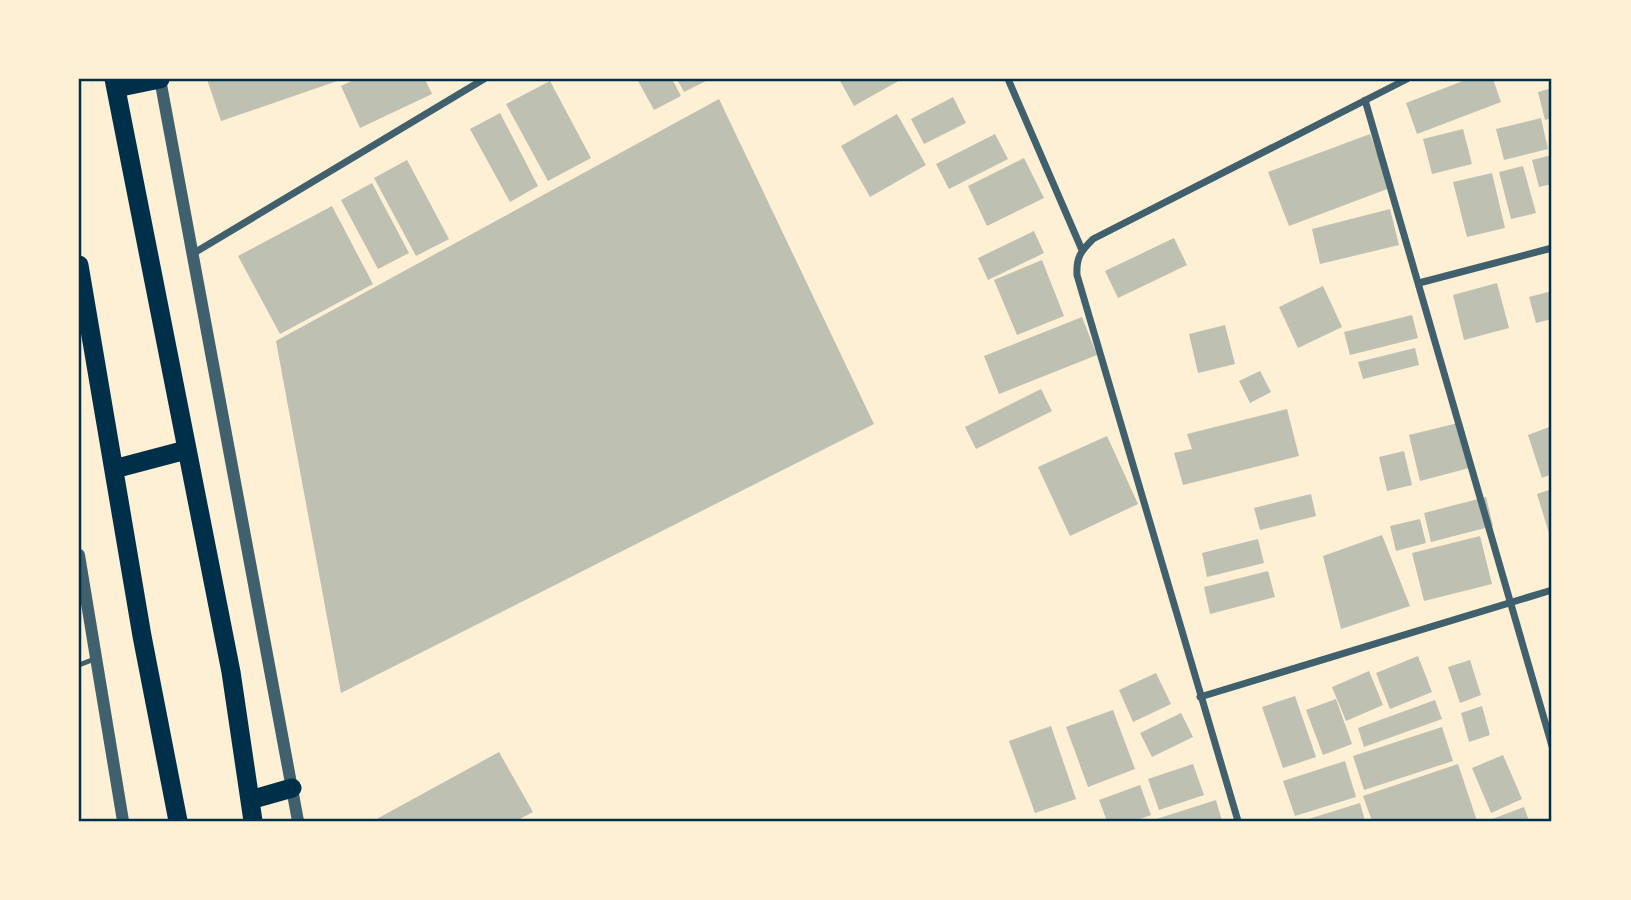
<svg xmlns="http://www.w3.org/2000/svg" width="1631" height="900" viewBox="0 0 1631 900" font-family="'Roboto Condensed',sans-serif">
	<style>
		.building { fill: #bec0b2 }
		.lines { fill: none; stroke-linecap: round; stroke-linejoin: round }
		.service { stroke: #3f606c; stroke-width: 5 }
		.minor { stroke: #3f606c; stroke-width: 7 }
		.tertiary { stroke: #3f606c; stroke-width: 12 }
		.trunk { stroke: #003049; stroke-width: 19 }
		.neatline { fill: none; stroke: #003049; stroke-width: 2.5 }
	</style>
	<rect width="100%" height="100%" fill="#fdf0d5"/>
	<path class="building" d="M207,79H343L221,121Z
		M356,79H425L432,94L360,128L341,86Z
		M637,79H672L681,96L654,110Z
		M677,79H710L684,92Z
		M839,79H902L854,106Z
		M1468,79H1493L1501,102L1417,134L1406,103Z
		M550,81L591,158L548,181L506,104Z
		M1552,88V118L1545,120L1538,92Z
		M953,97L966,123L924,144L911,119Z
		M719,99L874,424L341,693L276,341Z
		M500,113L538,186L510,202L470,129Z
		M897,114L926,165L870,197L841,146Z
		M1541,118L1548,149L1504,160L1496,129Z
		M1463,129L1472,164L1432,174L1423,139Z
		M995,134L1008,159L949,189L936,164Z
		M1370,134L1390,188L1289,226L1268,172Z
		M1552,155V184L1539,187L1532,160Z
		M1024,158L1044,198L987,226L968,186Z
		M407,160L449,239L416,256L374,178Z
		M1523,166L1536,213L1511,219L1499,172Z
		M1492,173L1505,228L1467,237L1453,182Z
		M372,183L409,253L378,269L341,200Z
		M332,206L373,284L280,334L238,256Z
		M1390,209L1399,245L1320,264L1312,229Z
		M1034,231L1044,253L988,280L978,258Z
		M1174,238L1187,265L1118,298L1105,271Z
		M1042,260L1064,316L1017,335L994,280Z
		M1497,283L1509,328L1464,340L1453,295Z
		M1323,286L1342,327L1298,348L1279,307Z
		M1552,291V319L1536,323L1529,297Z
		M1412,315L1418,338L1350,355L1344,332Z
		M1082,317L1097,355L999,394L984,356Z
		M1225,325L1235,364L1198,373L1189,334Z
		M1415,348L1419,365L1363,379L1358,362Z
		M1260,371L1271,392L1250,403L1239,381Z
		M1041,389L1052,411L976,449L965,427Z
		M1287,409L1299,456L1183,485L1174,453L1192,449L1187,434Z
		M1462,422L1473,467L1420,481L1409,435Z
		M1552,426V474L1542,478L1528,435Z
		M1107,436L1138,504L1070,536L1038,467Z
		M1404,451L1412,485L1387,491L1379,457Z
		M1552,489V543L1537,494Z
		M1311,494L1316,516L1260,530L1254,508Z
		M1486,497L1493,526L1431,542L1424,513Z
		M1420,519L1426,543L1396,551L1390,526Z
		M1382,535L1410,606L1341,629L1323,556Z
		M1480,536L1492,584L1424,601L1412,553Z
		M1258,539L1264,563L1207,577L1202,553Z
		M1268,571L1275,597L1210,614L1204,587Z
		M1418,656L1432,692L1390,709L1376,673Z
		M1470,660L1481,695L1460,703L1448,667Z
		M1369,671L1383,705L1346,721L1332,687Z
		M1156,673L1171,704L1133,722L1119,690Z
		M1295,696L1316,757L1283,768L1262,707Z
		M1336,699L1352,744L1323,755L1306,710Z
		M1435,700L1442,719L1364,747L1358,728Z
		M1482,706L1490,735L1469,742L1461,713Z
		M1113,710L1135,769L1088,787L1066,727Z
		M1181,713L1193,737L1152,757L1140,733Z
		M1051,726L1076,799L1035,813L1009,741Z
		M1442,727L1453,761L1364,790L1353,756Z
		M499,752L533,812L516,821H373Z
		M1503,755L1522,799L1491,813L1472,768Z
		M1345,761L1356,797L1295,816L1283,781Z
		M1193,764L1204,795L1159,810L1148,779Z
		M1458,764L1477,821H1372L1363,796Z
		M1140,785L1151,815L1134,821H1107L1099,800Z
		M1216,800L1222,821H1150Z
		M1360,803L1365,821H1302Z
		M1524,807L1529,821H1487Z"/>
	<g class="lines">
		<path class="service" d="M79,665L97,658"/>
		<path class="minor" d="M1008,79L1082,250
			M1365,100L1552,746
			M194,253L484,79
			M1419,283L1552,248
			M1200,697L1552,590
			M1238,821L1077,275C1076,257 1081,251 1093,239L1407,79"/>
		<path class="tertiary" d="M160,79L298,821
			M79,555L123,821"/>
		<path class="trunk" d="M114,79L231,672L253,821
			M116,88L160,79
			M79,265L142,636L178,821
			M114,469L186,450
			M250,800L292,788"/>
	</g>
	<rect width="1631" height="900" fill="none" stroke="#fdf0d5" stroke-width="161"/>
	<rect x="80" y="80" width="1470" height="740" class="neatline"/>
</svg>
